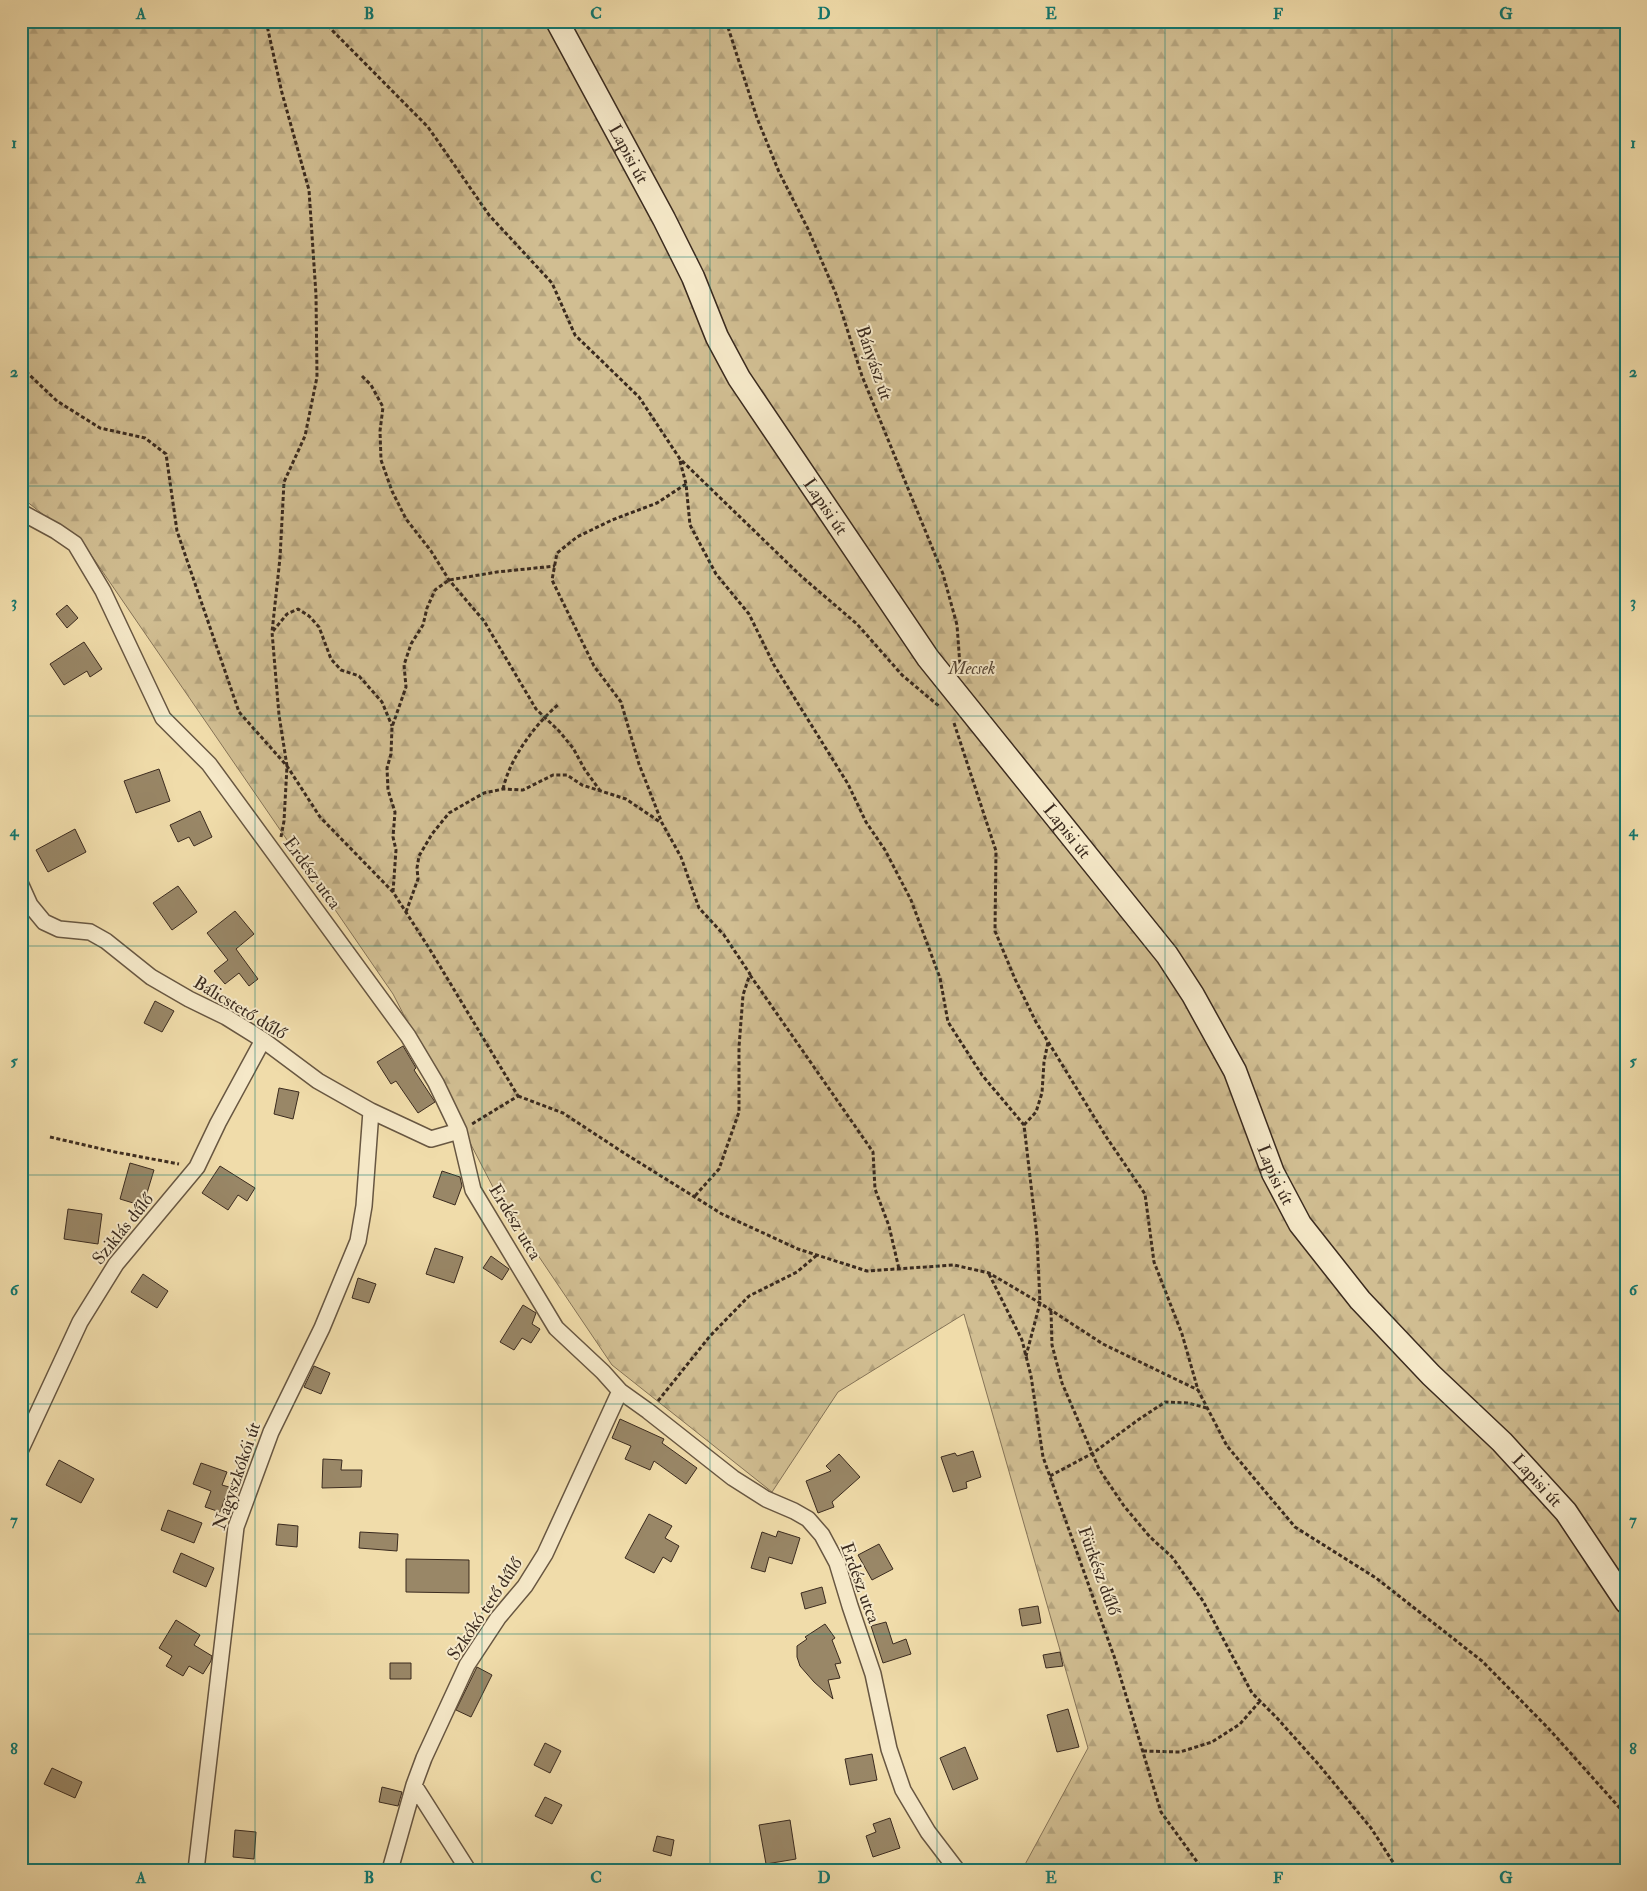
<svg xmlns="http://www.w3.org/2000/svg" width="1647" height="1891" viewBox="0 0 1647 1891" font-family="'IM FELL Double Pica',serif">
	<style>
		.forest { fill: url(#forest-firs); stroke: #867458 }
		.building { fill: #998767; stroke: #3b2b1f }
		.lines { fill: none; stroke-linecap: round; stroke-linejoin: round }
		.street-casing { stroke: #685742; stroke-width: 18 }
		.secondary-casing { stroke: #3b2b1f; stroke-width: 25 }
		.path { stroke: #3b2b1f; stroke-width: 3; stroke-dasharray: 4 2.5; stroke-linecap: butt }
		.street { stroke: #f5e8c8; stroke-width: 15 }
		.secondary { stroke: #f5e8c8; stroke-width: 22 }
		.grid { fill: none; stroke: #0f766e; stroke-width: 1; stroke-opacity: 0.55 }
		.labels { text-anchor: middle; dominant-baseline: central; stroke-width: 4; stroke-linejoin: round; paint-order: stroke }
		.street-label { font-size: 18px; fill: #3b2b1f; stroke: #f5e8c8 }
		.park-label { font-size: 18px; font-style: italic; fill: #594836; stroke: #f5e8c8 }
		.neatline { fill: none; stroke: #0f766e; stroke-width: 2 }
		.grid-label { font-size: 16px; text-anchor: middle; font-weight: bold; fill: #0f766e }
	</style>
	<defs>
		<pattern id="forest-firs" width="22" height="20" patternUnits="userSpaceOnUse" patternTransform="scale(1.25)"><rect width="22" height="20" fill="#d1be92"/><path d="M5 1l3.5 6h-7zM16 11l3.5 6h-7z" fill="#b4a37d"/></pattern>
	</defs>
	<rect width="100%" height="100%" fill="#f0dcaa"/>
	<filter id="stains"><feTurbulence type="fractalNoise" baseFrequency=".004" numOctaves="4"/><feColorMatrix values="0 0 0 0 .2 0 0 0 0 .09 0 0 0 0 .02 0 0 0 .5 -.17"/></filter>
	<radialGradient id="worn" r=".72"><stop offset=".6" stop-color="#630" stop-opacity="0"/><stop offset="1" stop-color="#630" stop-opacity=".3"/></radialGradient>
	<path class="forest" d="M21,21H1626V1870H1022L1088,1748L964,1314L838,1392L772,1492L612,1365L496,1193L393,994L87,549L21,497Z"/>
	<path class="building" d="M67,605L78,618L67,628L56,614Z
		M84,642L102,669L90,677L87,671L64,685L50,664Z
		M159,769L170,801L136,813L124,781Z
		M200,811L212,837L194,846L189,837L178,842L170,825Z
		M75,829L86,852L48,872L36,850Z
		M178,886L197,912L172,930L153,903Z
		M235,911L254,934L236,949L258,979L249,986L239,973L225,984L214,971L228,960L207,933Z
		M155,1001L174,1011L162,1032L144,1023Z
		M403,1046L416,1068L414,1070L435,1102L418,1113L396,1081L391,1084L377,1062Z
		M279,1088L299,1092L293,1119L274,1114Z
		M130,1163L154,1170L143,1206L120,1199Z
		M220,1166L255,1188L247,1201L238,1195L228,1210L202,1193Z
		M442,1171L460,1177L462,1186L455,1205L433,1197Z
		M68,1209L102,1214L98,1244L64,1239Z
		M435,1248L463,1257L454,1283L426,1274Z
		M491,1256L509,1269L502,1280L483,1268Z
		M143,1274L168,1291L157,1308L131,1292Z
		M358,1278L376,1284L369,1303L352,1298Z
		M523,1305L536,1313L532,1324L540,1329L531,1343L522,1338L514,1350L500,1342Z
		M314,1366L330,1373L321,1394L304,1387Z
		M620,1419L664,1439L662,1443L697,1468L686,1484L654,1461L650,1470L625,1459L631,1446L612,1438Z
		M973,1451L981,1477L966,1482L967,1488L953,1492L941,1457L955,1453L957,1456Z
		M839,1454L860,1477L832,1502L834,1507L818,1513L806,1481L831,1471L826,1466Z
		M323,1459L342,1460L341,1470H362L361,1487L322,1488Z
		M59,1460L94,1479L81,1503L46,1485Z
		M201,1463L227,1472L222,1485L229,1487L220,1512L205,1507L211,1491L193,1484Z
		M168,1510L202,1523L194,1543L161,1530Z
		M649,1514L672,1526L665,1538L679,1546L671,1562L663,1557L654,1573L625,1558Z
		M278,1524L298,1526L297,1547L276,1545Z
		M778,1531L800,1538L792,1564L769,1557L765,1572L751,1568L762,1532L776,1537Z
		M360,1532L398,1534L397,1551L359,1548Z
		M879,1544L893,1569L872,1580L858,1555Z
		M181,1553L214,1568L206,1587L173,1572Z
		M406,1559L469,1560V1593L406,1592Z
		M822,1587L826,1603L805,1609L801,1593Z
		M1038,1606L1041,1623L1022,1626L1019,1609Z
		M176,1620L200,1635L194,1645L212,1656L211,1661L203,1674L189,1666L183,1676L166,1666L172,1656L159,1648Z
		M886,1622L893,1644L906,1639L911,1654L883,1663L871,1626Z
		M825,1624L835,1638L832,1640L841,1663L835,1664L840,1678L828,1680L833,1699L814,1682L800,1666L797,1657V1646L807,1639L805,1637Z
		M1060,1652L1063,1666L1046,1668L1043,1655Z
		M390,1663H411V1679H390Z
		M477,1667L492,1675L471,1717L456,1710Z
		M1068,1709L1079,1747L1057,1752L1047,1715Z
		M545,1743L561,1751L550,1773L534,1765Z
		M965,1747L978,1779L953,1790L940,1758Z
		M872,1754L877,1780L850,1785L845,1759Z
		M52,1768L82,1782L75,1798L44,1784Z
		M382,1787L402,1792L398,1806L379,1802Z
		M545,1797L562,1805L552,1824L535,1816Z
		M890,1818L900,1848L873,1857L866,1836L876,1832L873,1824Z
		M790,1820L796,1859L766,1864L759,1825Z
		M235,1830L256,1832L254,1859L233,1857Z
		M657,1836L674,1840L671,1856L653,1851Z"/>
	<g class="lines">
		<defs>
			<path id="street" d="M21,512L56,531L75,544L103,591L163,718L209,764L408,1036L436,1083L459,1131L473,1190L556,1328L603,1372L620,1391L648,1411L733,1478L766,1499L794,1511L808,1519L822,1535L837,1563L850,1606L873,1674L889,1749L903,1790L928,1832L957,1870
				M21,885L30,905L44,922L59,929L90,932L106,941L151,977L189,999L226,1017L263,1040L318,1081L371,1111L431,1139L459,1131
				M21,1449L80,1322L116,1264L197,1167L218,1123L263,1040
				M196,1870L236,1527L271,1432L322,1328L358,1241L364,1206L371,1111
				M390,1870L414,1785
				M468,1870L414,1785L424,1758L467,1665L498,1618L525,1586L545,1554L620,1391"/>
			<g id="secondary">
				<path id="s1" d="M557,21L664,219L693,277L717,337L739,378L928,658L1167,955L1193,995L1235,1071L1273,1173L1300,1224L1360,1300L1431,1375L1502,1442L1566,1512L1626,1602"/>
			</g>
		</defs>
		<use href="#street" class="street-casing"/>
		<use href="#secondary" class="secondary-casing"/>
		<path class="path" d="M266,21L282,93L309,190L316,295L317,377L305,436L284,482L280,558L272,632L279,715L287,766L284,821L281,837
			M323,21L428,127L489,215L552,283L575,335L639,397L680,459L801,576L857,624L902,675L940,707
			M726,21L757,118L779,172L808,229L836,294L862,376L943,574L957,625L960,666
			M21,367L57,401L100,428L145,438L166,454L177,531L239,712L287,766L320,817L393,892L429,948L518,1096L472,1124
			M362,376L371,385L383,407L380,431L381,460L392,491L406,519L431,551L449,580L484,621L536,709L559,731L573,748L585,770L601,792
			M680,461L686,484L690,525L716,574L749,614L774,665L848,784L866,822L885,850L911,900L940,978L948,1022L982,1075L1024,1125L1037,1237L1040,1303L1026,1356
			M686,484L657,503L612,520L577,537L557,553L552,580L594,666L621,702L639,764L662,823L681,857L699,908L724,935L750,974L743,995L739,1047V1112L719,1169L694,1197
			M273,631L287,614L298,609L309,616L319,627L331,659L341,670L359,676L382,702L392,726
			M954,723L996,851L995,931L1015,979L1036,1022L1107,1138L1145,1194L1154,1262L1182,1334L1198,1390L1227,1446L1295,1527L1376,1578L1482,1661L1549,1729L1626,1815
			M503,789C510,758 535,724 559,704
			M393,892L396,850L393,837L395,812L388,790L387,768L391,754L392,727L406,687L404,665L411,644L423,625L427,608L435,590L449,580L497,572L555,566
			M406,912L418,879L417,868L419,856L432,834L449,813L484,793L503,789L523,790L553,775H567L582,785L626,799L660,822
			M750,975L873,1152L875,1189L889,1226L899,1269
			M518,1096L563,1113L624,1153L722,1214L798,1249L867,1271L954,1265L989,1273L1040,1303L1103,1344L1198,1390
			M1024,1125L1036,1112L1042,1093L1044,1062L1048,1042
			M50,1137L115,1152L179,1164
			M989,1274L1022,1340L1031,1376L1043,1457L1115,1659L1161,1812L1203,1870
			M1051,1311L1052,1345L1062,1383L1099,1469L1124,1506L1150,1537L1172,1557L1203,1601L1252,1693L1277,1718L1319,1765L1371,1828L1398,1870
			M658,1401L710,1336L749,1296L797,1272L817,1255
			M1050,1476L1093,1453L1138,1420L1165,1402L1188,1403L1207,1408
			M1143,1751L1180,1752L1212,1742L1240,1724L1260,1701"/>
		<use href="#street" class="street"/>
		<use href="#secondary" class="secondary"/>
	</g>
	<path class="grid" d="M255,21V1870M482,21V1870M710,21V1870M937,21V1870M1165,21V1870M1392,21V1870M21,257H1626M21,486H1626M21,716H1626M21,946H1626M21,1175H1626M21,1404H1626M21,1634H1626"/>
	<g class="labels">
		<g class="street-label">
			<text stroke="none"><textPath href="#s1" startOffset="151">Lapisi út</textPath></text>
			<text transform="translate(874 363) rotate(71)">Bányász út</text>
			<text stroke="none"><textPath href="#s1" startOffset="556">Lapisi út</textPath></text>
			<text stroke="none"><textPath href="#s1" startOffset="961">Lapisi út</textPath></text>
			<text transform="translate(312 873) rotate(54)">Erdész utca</text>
			<text transform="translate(240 1008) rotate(31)">Bálicstető dűlő</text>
			<text stroke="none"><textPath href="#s1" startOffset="1366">Lapisi út</textPath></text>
			<text transform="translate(515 1222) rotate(59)">Erdész utca</text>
			<text transform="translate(123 1229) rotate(-51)">Sziklás dűlő</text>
			<text transform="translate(237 1476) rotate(-71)">Nagyszkókói út</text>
			<text stroke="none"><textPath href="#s1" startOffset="1771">Lapisi út</textPath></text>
			<text transform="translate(1099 1571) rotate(70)">Fürkész dűlő</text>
			<text transform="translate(860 1583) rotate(70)">Erdész utca</text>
			<text transform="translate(485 1609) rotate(-56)">Szkókó tető dűlő</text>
		</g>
		<g class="park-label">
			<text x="972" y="668">Mecsek</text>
		</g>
	</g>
	<rect width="1647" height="1891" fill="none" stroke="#f0dcaa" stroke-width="55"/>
	<rect x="28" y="28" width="1592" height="1836" class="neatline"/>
	<g class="grid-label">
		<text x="141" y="19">A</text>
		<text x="369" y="19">B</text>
		<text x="596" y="19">C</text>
		<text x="824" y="19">D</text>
		<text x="1051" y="19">E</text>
		<text x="1278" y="19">F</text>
		<text x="1506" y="19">G</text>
		<text x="14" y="148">1</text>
		<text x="1633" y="148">1</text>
		<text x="14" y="377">2</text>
		<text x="1633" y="377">2</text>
		<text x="14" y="607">3</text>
		<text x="1633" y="607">3</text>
		<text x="14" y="836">4</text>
		<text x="1633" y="836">4</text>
		<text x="14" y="1066">5</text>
		<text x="1633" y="1066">5</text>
		<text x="14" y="1295">6</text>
		<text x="1633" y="1295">6</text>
		<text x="14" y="1525">7</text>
		<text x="1633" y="1525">7</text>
		<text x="14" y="1754">8</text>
		<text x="1633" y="1754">8</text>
		<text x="141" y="1883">A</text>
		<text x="369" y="1883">B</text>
		<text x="596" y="1883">C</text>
		<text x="824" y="1883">D</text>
		<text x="1051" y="1883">E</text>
		<text x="1278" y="1883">F</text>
		<text x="1506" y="1883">G</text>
	</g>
	<rect width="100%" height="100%" filter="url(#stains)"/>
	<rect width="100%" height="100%" fill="url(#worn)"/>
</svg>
